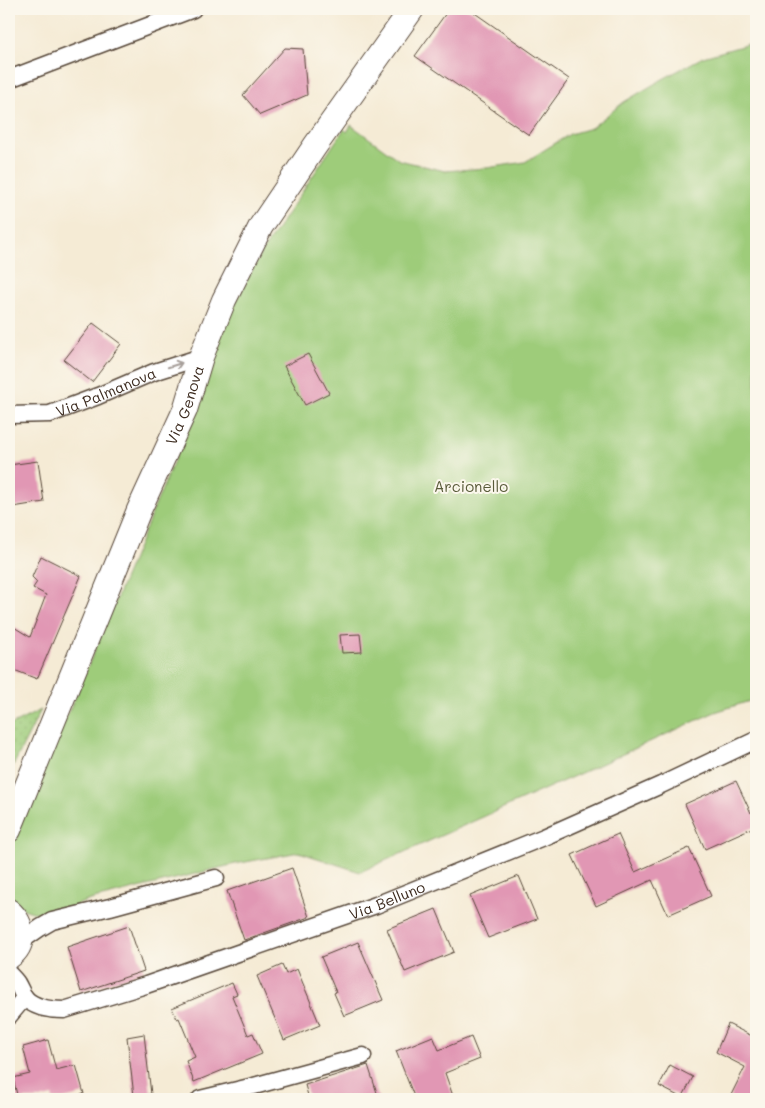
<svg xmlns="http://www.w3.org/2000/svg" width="765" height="1108" viewBox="0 0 765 1108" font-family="Mali,sans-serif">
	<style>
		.grass { fill: url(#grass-dots); stroke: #6c7b4c }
		.park { fill: #9ecc7a; stroke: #6c7b4c }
		.building { fill: #e197b4 }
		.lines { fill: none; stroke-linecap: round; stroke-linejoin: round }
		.street-casing { stroke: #574739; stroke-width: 19 }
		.secondary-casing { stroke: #574739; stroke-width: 26 }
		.street { stroke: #fff; stroke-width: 16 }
		.secondary { stroke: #fff; stroke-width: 24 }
		.oneway { stroke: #a79f9a }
		.labels { text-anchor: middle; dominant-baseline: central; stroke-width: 4; stroke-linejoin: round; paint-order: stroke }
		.street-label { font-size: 15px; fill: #3b2a1e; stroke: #fbf7ec }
		.park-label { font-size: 15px; fill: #595b3a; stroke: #fbf7ec }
	</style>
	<defs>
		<pattern id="grass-dots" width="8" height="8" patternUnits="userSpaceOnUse" patternTransform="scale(1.25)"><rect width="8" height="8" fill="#9ecc7a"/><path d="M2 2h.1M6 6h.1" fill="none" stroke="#89af69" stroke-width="1.8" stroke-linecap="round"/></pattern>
	</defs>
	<rect width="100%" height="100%" fill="#fbf7ec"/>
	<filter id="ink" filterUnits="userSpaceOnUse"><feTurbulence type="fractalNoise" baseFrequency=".02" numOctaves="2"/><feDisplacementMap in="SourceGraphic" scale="10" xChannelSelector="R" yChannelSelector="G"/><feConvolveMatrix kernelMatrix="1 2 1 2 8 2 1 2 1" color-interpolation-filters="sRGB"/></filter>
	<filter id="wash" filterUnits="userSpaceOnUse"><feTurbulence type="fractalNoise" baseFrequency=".0096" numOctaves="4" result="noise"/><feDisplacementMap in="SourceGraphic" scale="20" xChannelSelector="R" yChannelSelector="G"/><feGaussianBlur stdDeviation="1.12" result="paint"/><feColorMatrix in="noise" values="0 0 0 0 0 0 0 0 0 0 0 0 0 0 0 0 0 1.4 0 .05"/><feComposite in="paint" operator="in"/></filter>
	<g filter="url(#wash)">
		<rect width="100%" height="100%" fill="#f5ebd5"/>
		<path class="grass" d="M41,710L9,774V726Z"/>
		<path class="park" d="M756,42V699L715,712L579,774L360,872L299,852L235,864L94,899C87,901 81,903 75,906C71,907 68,910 65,911C47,918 23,912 9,900V846L76,695L201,396L221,328L262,252L344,129L347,132L351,125L399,160L445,171L487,168L525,162L570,134L591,128L624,102L661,80L703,57Z"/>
		<g id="blocks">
			<path class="building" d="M449,9H469L569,79L529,135L415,56Z
				M285,48L303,49L307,95L260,115L243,95Z
				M93,323L121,344L92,382L64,360Z
				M308,354L329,393L305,405L284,366Z
				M38,461L44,502L13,507L9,476V465Z
				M41,556L81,576L37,679L9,668V624L30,637L46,595L33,588L37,582L32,577Z
				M360,634L362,652L342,653L340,635Z
				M736,781L751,813L756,810V826L705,849L685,804Z
				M618,834L635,872L689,848L711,896L668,915L652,880L596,906L572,855Z
				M292,868L309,917L244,940L227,891Z
				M519,876L537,919L488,938L470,896Z
				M436,909L454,952L405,972L387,929Z
				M129,926L144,971L81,992L67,947Z
				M358,942L383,1000L344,1016L334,993L336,992L321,957Z
				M282,965L286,974L297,969L320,1025L284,1040L257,976Z
				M232,983L237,994L232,996L248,1035L253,1033L262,1054L194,1082L186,1061L195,1057L179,1018L177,1019L172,1008Z
				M728,1024L756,1038V1099H729L745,1067L716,1052Z
				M144,1034L151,1094L134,1096L127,1037Z
				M433,1036L439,1050L471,1037L480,1059L445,1073L454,1099H415L396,1051Z
				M48,1040L56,1070L76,1065L84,1094L64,1099H53L52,1096L40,1099H18L13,1078L30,1074L23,1047Z
				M368,1065L379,1099H309L305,1085Z
				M670,1065L693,1077L682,1098L659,1086Z"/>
		</g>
	</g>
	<g filter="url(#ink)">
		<use href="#blocks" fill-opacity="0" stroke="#574739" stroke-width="1"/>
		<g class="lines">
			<defs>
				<g id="street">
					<path d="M9,79L193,9"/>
					<path id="s1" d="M9,415L50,414L98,396L154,372L201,357"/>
					<path d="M20,942L40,928L52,921L110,907L216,878"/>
					<path id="s2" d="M9,974C12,977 15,980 17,983C20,988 22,994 25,998C35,1008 51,1010 64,1010L146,985L376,905L544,837L661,785L756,740"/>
					<path d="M9,1016L25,997"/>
					<path d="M200,1099L254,1086L363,1056"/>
				</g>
				<g id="secondary">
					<path id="s3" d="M9,830L139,510L185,410L201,357L224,300L261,226L315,146L412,9"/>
					<path d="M9,911C24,924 26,945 9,957"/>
				</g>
			</defs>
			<use href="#street" class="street-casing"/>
			<use href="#secondary" class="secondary-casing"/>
			<use href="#street" class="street"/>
			<use href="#secondary" class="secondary"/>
		</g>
		<defs><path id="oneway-shaft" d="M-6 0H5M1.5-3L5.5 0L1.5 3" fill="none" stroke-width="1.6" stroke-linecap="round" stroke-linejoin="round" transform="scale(1.25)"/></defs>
		<use class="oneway" href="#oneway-shaft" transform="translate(175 365) rotate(-17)"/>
	</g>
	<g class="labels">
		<g class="street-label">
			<text stroke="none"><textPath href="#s1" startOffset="101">Via Palmanova</textPath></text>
			<text stroke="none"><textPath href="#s3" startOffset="460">Via Genova</textPath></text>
			<text stroke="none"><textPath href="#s2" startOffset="412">Via Belluno</textPath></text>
		</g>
		<g class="park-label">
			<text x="471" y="486">Arcionello</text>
		</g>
	</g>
	<rect width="765" height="1108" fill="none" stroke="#fbf7ec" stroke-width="30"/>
</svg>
